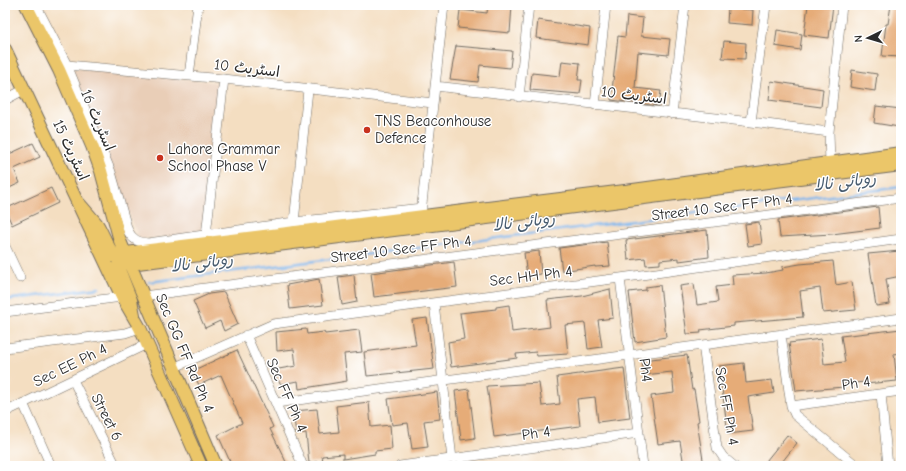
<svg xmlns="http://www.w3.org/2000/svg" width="906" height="471" viewBox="0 0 906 471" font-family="'Comic Neue','Playpen Sans Arabic',sans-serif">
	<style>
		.built { fill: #e9ceb7 }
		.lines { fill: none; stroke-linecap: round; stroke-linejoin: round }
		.stream { stroke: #7db6ed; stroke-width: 2.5 }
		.building { fill: #e6ac78 }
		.minor-casing { stroke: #716a60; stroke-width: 10 }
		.major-casing { stroke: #716a60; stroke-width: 14 }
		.minor { stroke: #fff; stroke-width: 9 }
		.major { stroke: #ebc669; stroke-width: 12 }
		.poi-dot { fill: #c8321e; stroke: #fff; stroke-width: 1.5 }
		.labels { text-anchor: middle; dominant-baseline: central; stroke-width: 3; stroke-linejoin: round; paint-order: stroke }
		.street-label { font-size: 15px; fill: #2b2b2b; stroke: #fff }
		.poi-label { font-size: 15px; fill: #2b2b2b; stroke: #fff; text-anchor: start }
		.water-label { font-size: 16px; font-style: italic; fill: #485c6f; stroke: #fff }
	</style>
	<rect width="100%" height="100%" fill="#fff"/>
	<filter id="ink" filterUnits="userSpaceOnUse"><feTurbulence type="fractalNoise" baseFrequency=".025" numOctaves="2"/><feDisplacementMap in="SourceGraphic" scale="8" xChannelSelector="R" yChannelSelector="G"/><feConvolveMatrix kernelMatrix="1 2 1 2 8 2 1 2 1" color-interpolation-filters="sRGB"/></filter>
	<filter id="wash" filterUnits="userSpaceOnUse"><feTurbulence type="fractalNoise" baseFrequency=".012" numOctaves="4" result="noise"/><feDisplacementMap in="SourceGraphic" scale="16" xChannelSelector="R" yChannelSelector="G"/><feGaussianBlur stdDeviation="0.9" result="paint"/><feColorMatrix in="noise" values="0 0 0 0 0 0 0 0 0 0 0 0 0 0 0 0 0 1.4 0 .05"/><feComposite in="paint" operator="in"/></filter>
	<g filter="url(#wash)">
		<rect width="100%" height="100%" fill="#f4dec1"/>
		<path class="built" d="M71,68L222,83L204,234L139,239Z"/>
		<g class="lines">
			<path class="stream" d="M149,282L901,187
				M5,300L99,288"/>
		</g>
		<g id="blocks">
			<path class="building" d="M488,5H512L510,33L458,28L460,10L487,13Z
				M808,5H833L829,38L804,35Z
				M891,5H901V57L882,56L886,24H888Z
				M728,8L753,10L752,25L727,23Z
				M627,16L643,18L641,36L670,39L668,55L638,52L635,88L661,91L659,106L611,100L618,36L625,37Z
				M538,20L590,28L588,45L536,38Z
				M777,30L802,34L800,50L775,46Z
				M724,41L746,43L745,59L722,58Z
				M456,46L512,51L510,68L480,65L478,82L450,79Z
				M562,61L580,63L578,80H582L580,94L530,90L532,73L560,76Z
				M852,70L877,74L875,91L850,87Z
				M771,81L823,89L821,107L769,100Z
				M876,106L901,109L899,127L874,123Z
				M33,143L40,157L14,169L20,183L5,190V156Z
				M51,188L58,203L12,225L5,209Z
				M878,207L880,228L832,234L780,237L778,220Z
				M759,222L762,244L748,246L745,224Z
				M707,230L709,257L679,261V258L660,260V264L646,265L645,258L628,260L626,240Z
				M607,242L610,266L595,267V266L562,271L559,248Z
				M539,251L541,274L527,276L524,253Z
				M900,251L901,276L886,279L890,304L876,306L868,254Z
				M833,261L836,285L852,282L856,310L823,313L820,288L800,291L803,317L734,323V326L700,330L701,333L687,334L680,286L694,284L697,305L718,302L716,287L733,285L732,275L766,273L783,270L782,267L800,264Z
				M454,262L457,287L374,297L371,273Z
				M354,275L357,302L342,305L338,277Z
				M319,279L323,305L290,309L287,285Z
				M660,285L666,337L635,342L629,292L646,290V287Z
				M610,289L613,318L598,320L602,347L588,349L585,323L565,325L568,354L537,356L536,352L516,354L517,358L451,367L448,342L464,339L460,313L496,309V307L509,305L512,332L550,327L547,300L582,296Z
				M224,292L238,324L224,331L220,321L205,328L193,301L209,294Z
				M427,318L434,369L367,376L364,352L416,345L412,320Z
				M306,329L307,334L324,332L325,334L359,330L362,352L344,354L347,381L299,389L298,381L281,384L276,378L273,370L296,366L294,349L277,351L276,332Z
				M901,329V353L894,354L897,381L865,384V382L844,384V387L796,391L789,343L821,339L824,364L845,362L841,336Z
				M237,350L273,427L270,429L288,466H232L218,435L242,423L221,375L199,385L192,371Z
				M687,355L692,390L694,389L699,421L697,422L704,466H684L680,441L658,444L651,396L674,393L672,372L644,375L642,360Z
				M744,363L746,383L772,380L774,393L748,397L753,431L728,434L719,366Z
				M624,368L630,418L598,422L595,397L577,399L580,426L494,437L487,386L539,383L542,406L560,404L557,377Z
				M469,389L475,438L461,440L455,391Z
				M437,392L440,419L424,421L428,447L412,449L408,423L392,425L388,399Z
				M369,402L371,427L390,425L392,449L375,451V454L343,459V454L322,456L323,461L309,463L306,433L296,434L293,411L317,409L320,434L339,432L336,406Z
				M787,435L797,443L782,462L787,466H762Z"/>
		</g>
	</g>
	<g filter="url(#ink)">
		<use href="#blocks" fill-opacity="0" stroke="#716a60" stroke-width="1"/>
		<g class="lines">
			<defs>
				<path id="minor" d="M36,5L67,65L111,172L128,231C133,240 138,242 148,243L294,222L422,208
					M64,67L67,65L224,79L433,103
					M189,76L198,5
					M435,86L751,122L829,132
					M519,97L529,5
					M5,100L25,89
					M595,105L606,5
					M672,114L685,5
					M751,122L766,5
					M830,164L829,132L842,5
					M421,213L444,5
					M294,222L308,90
					M206,235L224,79
					M5,246L20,278
					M620,278L643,466
					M143,296L901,198
					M434,303L452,459
					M5,312L122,297
					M781,334L791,406L795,415L857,466
					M246,335L303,466
					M703,345L717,448L723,457L734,466
					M5,348L125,333L140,328
					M173,368L273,324L620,278L901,239
					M73,380L116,466
					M881,394L888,466
					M23,403L51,466
					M276,403L901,318
					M791,406L901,391
					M5,412L147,344
					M400,466L639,433"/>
				<path id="major" d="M26,5L59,70L92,146L101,171L120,241L216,466
					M5,49L122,297L140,328L201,466
					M78,202C84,209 91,217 97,224C106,238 111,263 130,264L901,165
					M134,315L131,300L118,267L121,257L126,253L633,190L901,153"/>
			</defs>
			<use href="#minor" class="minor-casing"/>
			<use href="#major" class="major-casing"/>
			<use href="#minor" class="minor"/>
			<use href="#major" class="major"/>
		</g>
	</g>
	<g class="poi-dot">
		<circle cx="367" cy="130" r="4"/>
		<circle cx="160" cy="158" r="4"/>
	</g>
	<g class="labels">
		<g class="street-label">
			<text transform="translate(247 68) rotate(7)">اسٹریٹ 10</text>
			<text transform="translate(634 95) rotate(7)">اسٹریٹ 10</text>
			<text transform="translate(98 120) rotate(67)">اسٹریٹ 16</text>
			<text transform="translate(71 150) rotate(65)">اسٹریٹ 15</text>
			<text transform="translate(722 207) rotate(-7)">Street 10 Sec FF Ph 4</text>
			<text transform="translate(401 249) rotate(-7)">Street 10 Sec FF Ph 4</text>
			<text transform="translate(531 276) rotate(-7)">Sec HH Ph 4</text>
			<text transform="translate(185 353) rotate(67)">Sec GG FF Rd Ph 4</text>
			<text transform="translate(70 365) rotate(-26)">Sec EE Ph 4</text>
			<text transform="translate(646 370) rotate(83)">Ph4</text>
			<text transform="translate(856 383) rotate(-8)">Ph 4</text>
			<text transform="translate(287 395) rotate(66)">Sec FF Ph 4</text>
			<text transform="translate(727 406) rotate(80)">Sec FF Ph 4</text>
			<text transform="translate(107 417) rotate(63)">Street 6</text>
			<text transform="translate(536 433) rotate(-8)">Ph 4</text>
		</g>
		<g class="poi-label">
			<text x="375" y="121">TNS Beaconhouse<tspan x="375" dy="17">Defence</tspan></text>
			<text x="168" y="149">Lahore Grammar<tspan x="168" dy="17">School Phase V</tspan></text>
		</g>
		<g class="water-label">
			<text transform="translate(845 182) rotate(-7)">روہائی نالا</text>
			<text transform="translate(524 222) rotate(-7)">روہائی نالا</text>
			<text transform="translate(202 263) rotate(-7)">روہائی نالا</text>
		</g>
	</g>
	<rect width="906" height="471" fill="none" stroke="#fff" stroke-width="20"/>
	<g transform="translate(868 38) rotate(265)" stroke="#ffffff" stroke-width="3" paint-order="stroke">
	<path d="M0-3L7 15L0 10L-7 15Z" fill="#2b2b2b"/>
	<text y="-6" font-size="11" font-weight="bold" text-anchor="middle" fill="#2b2b2b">N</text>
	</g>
</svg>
